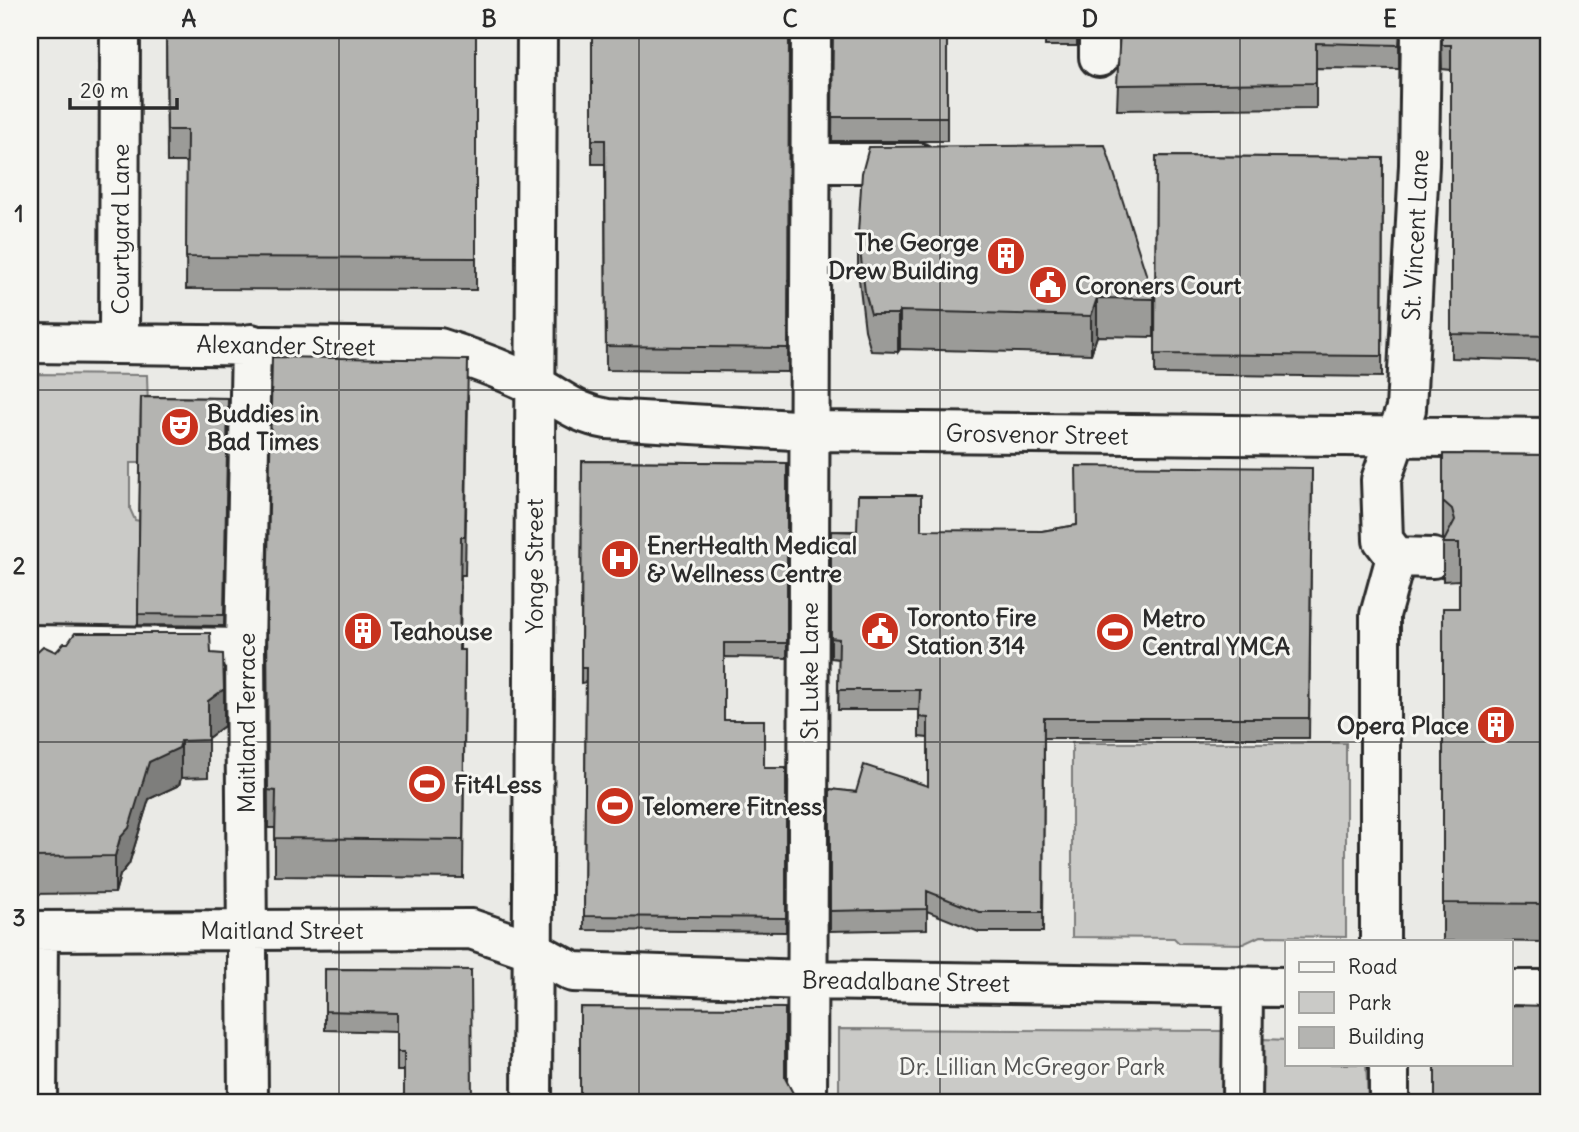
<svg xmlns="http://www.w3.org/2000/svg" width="1579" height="1132" viewBox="0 0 1579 1132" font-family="Delius,sans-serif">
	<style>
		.green { fill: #cacac7; stroke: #7a7a79; stroke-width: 2 }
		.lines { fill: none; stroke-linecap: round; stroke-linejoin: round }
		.minor-casing { stroke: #2b2b2b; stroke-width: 44 }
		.major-casing { stroke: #2b2b2b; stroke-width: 44 }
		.minor { stroke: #f6f6f2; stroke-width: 38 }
		.major { stroke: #f6f6f2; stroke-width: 38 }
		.wall { fill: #9b9b98; stroke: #2b2b2b; stroke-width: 2 }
		.shaded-wall { fill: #7e7e7c; stroke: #2b2b2b; stroke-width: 2 }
		.building { fill: #b4b4b1; stroke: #2b2b2b; stroke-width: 2 }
		.grid { fill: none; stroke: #2b2b2b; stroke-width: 2; stroke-opacity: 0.55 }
		.labels { text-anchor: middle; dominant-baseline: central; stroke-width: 6; stroke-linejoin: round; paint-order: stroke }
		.street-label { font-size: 24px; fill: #2b2b2b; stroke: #f6f6f2 }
		.poi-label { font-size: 24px; font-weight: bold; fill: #2b2b2b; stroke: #f6f6f2; text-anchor: start }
		.park-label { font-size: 24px; fill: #535352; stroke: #f6f6f2 }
		.neatline { fill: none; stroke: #2b2b2b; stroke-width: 2.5 }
		.grid-label { font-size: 23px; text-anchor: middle; font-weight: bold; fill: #2b2b2b }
	</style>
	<rect width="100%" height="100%" fill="#eaeae6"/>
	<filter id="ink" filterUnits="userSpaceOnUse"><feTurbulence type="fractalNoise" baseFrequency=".0143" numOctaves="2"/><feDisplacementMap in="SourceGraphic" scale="14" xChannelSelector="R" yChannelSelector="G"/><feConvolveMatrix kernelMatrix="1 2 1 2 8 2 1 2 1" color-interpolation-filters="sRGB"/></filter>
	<g filter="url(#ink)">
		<path class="green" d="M30,374L147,375L148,408H141L140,463H130V509L135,520L140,521L139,632H30Z
			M1072,743H1346V937L1260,936L1243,944L1179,943L1174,938L1072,937Z
			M839,1029L1225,1031L1223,1102H839Z
			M1263,1039L1287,1040V1064H1366L1368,1102H1263Z"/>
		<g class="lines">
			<defs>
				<path id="minor" d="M1099,30V57
					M812,163H918
					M30,343L439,348C471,358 502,369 532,384C561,398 573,413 607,419L811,431L1549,438
					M119,343L120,30
					M1396,557L1433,558
					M30,645L245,648
					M30,931L471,929L532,950L573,972L807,980L1287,987
					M1380,941V615L1396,557L1383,540L1381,480L1406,409L1419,165L1421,30
					M1511,990H1549
					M37,1102L38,931
					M248,1102L245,648L251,344
					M807,1102L811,30
					M1242,1102L1243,987
					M1389,1102V1064"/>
				<path id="major" d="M532,1102L537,30"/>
			</defs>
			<use href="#minor" class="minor-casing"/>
			<use href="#major" class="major-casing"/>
			<use href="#minor" class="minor"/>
			<use href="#major" class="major"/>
		</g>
		<path class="wall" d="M166,30H476V290L186,289L187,162H167Z
			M592,30H789L788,372L606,370L605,164H592Z
			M833,30H1079L1077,46H1045V35L947,34V141H832Z
			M1120,30H1401L1399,69L1316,68V108L1117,110Z
			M1441,30H1549V361L1451,358V70L1442,69Z
			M1156,156L1383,158L1382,377L1155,374Z
			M858,233L1154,299V337L1097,336L1091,354L900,349L898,352L871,351L865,330L858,271Z
			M141,397L228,398L224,626L138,625Z
			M468,397L465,575H461L460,650H465L463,878L275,876V828H268L267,610Z
			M1443,454L1549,455V942L1443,941V608H1459V580L1443,581V543L1445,540L1443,539Z
			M582,461L787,463V658L724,657V720L764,768H786V932L584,930L586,682L581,683Z
			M1312,468L1309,738H1044L1043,932H979L927,911V929L830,931V789L856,792L928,786V738L919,737V710H838L839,659L831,658V531H1042L1077,525Z
			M56,652L211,653L224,726L208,738V777L181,778L179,785L149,799L129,864L120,875L115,893L30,894V658Z
			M325,969L471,970L404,1071H397V1032L325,1030Z"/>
		<path class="shaded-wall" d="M1077,30H1079L1077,46Z
			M1400,30H1401L1399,69V45Z
			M1097,298V336L1091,354V316Z
			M900,311V349L898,352V314Z
			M224,689V726L208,738V701Z
			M181,741V778L179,785L149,799L129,864L120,875L115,893V856L120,838L149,762Z"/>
		<path class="building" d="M166,30H476V258L186,257L187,130H167Z
			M592,30H789L788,348L606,346L605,140H592Z
			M833,30H947V117H832Z
			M1120,30H1400L1399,45L1316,43V83L1117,85Z
			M1442,30H1549V336L1451,334V45H1442Z
			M1105,145L1154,299L1097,298L1091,316L900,311L898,314H871L865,292L858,233L862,173L869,147Z
			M1156,156L1383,158L1382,356L1155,354Z
			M272,357L468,360L465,537H461L459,650H465L463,840L275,838L276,791L268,790L267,610Z
			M141,397L228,398L224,615L138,614Z
			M1443,454L1549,455V904L1443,903V608H1459V543H1443L1455,520L1452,509L1443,501Z
			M582,461L787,463V643H724V720H764V768H786V918L584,916L586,668H581Z
			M1076,466L1312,468L1309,718H1044L1043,912H979L927,891V909L830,911V789L856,792L864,765L928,786V718L919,717L920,690H838L839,639L831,638V531L857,532L858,495H921V530L1042,531L1077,525Z
			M75,633H210L211,653L223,654L224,689L208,701V740L181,741L179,748L149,762L129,828L120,838L115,856L30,857V658L43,646L56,652L64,643H68Z
			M325,969L471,970L472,1102H404V1052H397V1013L325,1011Z
			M1511,1005L1549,1006V1102H1435V1064H1511Z
			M580,1007L785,1008V1078L794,1095V1102H580Z"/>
	</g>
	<path class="grid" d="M339,30V1102M639,30V1102M940,30V1102M1240,30V1102M30,390H1549M30,742H1549"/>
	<defs>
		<symbol id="building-disc" viewBox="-11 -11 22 22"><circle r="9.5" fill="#c8321e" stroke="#f6f6f2"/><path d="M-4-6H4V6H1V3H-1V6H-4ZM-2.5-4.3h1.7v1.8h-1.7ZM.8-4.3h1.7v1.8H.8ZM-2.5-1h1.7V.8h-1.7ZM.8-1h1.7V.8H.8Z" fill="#fff"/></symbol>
		<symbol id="civic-disc" viewBox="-11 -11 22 22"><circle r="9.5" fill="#c8321e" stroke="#f6f6f2"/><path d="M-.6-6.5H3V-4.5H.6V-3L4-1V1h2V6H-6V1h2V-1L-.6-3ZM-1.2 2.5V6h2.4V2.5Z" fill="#fff"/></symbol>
		<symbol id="theatre-disc" viewBox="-11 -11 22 22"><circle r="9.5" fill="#c8321e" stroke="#f6f6f2"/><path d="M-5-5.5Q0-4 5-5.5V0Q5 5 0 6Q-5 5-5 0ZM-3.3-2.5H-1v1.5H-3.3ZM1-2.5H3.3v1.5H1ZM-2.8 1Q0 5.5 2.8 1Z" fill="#fff"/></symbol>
		<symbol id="hospital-disc" viewBox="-11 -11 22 22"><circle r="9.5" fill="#c8321e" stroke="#f6f6f2"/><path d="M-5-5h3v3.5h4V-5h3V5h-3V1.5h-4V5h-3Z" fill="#fff"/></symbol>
		<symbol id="stadium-disc" viewBox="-11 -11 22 22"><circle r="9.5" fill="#c8321e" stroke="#f6f6f2"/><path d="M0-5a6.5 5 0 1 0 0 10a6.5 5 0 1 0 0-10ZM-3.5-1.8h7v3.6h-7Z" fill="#fff"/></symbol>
	</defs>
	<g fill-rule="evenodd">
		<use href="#building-disc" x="984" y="234" width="44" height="44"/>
		<use href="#civic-disc" x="1026" y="263" width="44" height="44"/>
		<use href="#theatre-disc" x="158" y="405" width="44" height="44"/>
		<use href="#hospital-disc" x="598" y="537" width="44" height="44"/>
		<use href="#building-disc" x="341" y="609" width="44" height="44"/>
		<use href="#civic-disc" x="858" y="609" width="44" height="44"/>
		<use href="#stadium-disc" x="1093" y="610" width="44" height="44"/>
		<use href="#building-disc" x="1474" y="703" width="44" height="44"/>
		<use href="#stadium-disc" x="405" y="762" width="44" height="44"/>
		<use href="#stadium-disc" x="593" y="784" width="44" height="44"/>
	</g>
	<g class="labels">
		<g class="street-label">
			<text transform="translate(120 229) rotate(-90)">Courtyard Lane</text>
			<text transform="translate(1415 235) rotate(-87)">St. Vincent Lane</text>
			<text transform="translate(286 345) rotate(1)">Alexander Street</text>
			<text transform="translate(1037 434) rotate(1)">Grosvenor Street</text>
			<text transform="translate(534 566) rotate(-90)">Yonge Street</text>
			<text transform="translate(809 671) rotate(-90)">St Luke Lane</text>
			<text transform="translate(246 723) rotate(-90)">Maitland Terrace</text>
			<text x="282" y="930">Maitland Street</text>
			<text transform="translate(906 981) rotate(1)">Breadalbane Street</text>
		</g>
		<g class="poi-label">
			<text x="979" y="242" text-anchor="end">The George<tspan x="979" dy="28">Drew Building</tspan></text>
			<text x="1075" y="285">Coroners Court</text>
			<text x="207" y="413">Buddies in<tspan x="207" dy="28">Bad Times</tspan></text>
			<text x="647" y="545">EnerHealth Medical<tspan x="647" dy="28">&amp; Wellness Centre</tspan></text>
			<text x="907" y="617">Toronto Fire<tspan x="907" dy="28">Station 314</tspan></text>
			<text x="1142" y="618">Metro<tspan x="1142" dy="28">Central YMCA</tspan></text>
			<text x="390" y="631">Teahouse</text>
			<text x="1469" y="725" text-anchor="end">Opera Place</text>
			<text x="454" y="784">Fit4Less</text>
			<text x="642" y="806">Telomere Fitness</text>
		</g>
		<g class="park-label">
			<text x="1032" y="1066">Dr. Lillian McGregor Park</text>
		</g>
	</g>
	<rect width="1579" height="1132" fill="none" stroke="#f6f6f2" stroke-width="77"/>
	<rect x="1285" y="940" width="228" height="126" fill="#f6f6f2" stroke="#a5a5a2" stroke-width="2"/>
	<rect x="1299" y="962" width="35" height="10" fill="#f6f6f2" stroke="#a5a5a2" stroke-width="2"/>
	<text x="1348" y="974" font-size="21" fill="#2b2b2b">Road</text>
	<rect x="1299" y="992" width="35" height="21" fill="#cacac7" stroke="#a5a5a2" stroke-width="2"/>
	<text x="1348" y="1010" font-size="21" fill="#2b2b2b">Park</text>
	<rect x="1299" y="1027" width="35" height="21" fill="#b4b4b1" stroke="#a5a5a2" stroke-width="2"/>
	<text x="1348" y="1044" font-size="21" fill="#2b2b2b">Building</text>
	<path d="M70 98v10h107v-10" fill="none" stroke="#2b2b2b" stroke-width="3.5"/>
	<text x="80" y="98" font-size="21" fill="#2b2b2b" stroke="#f6f6f2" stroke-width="5" paint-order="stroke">20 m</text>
	<rect x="38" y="38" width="1502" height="1056" class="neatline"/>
	<g class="grid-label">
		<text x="189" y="27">A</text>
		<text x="489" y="27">B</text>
		<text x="790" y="27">C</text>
		<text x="1090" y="27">D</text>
		<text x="1390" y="27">E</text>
		<text x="19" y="222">1</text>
		<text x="19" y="574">2</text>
		<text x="19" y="926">3</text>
	</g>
</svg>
